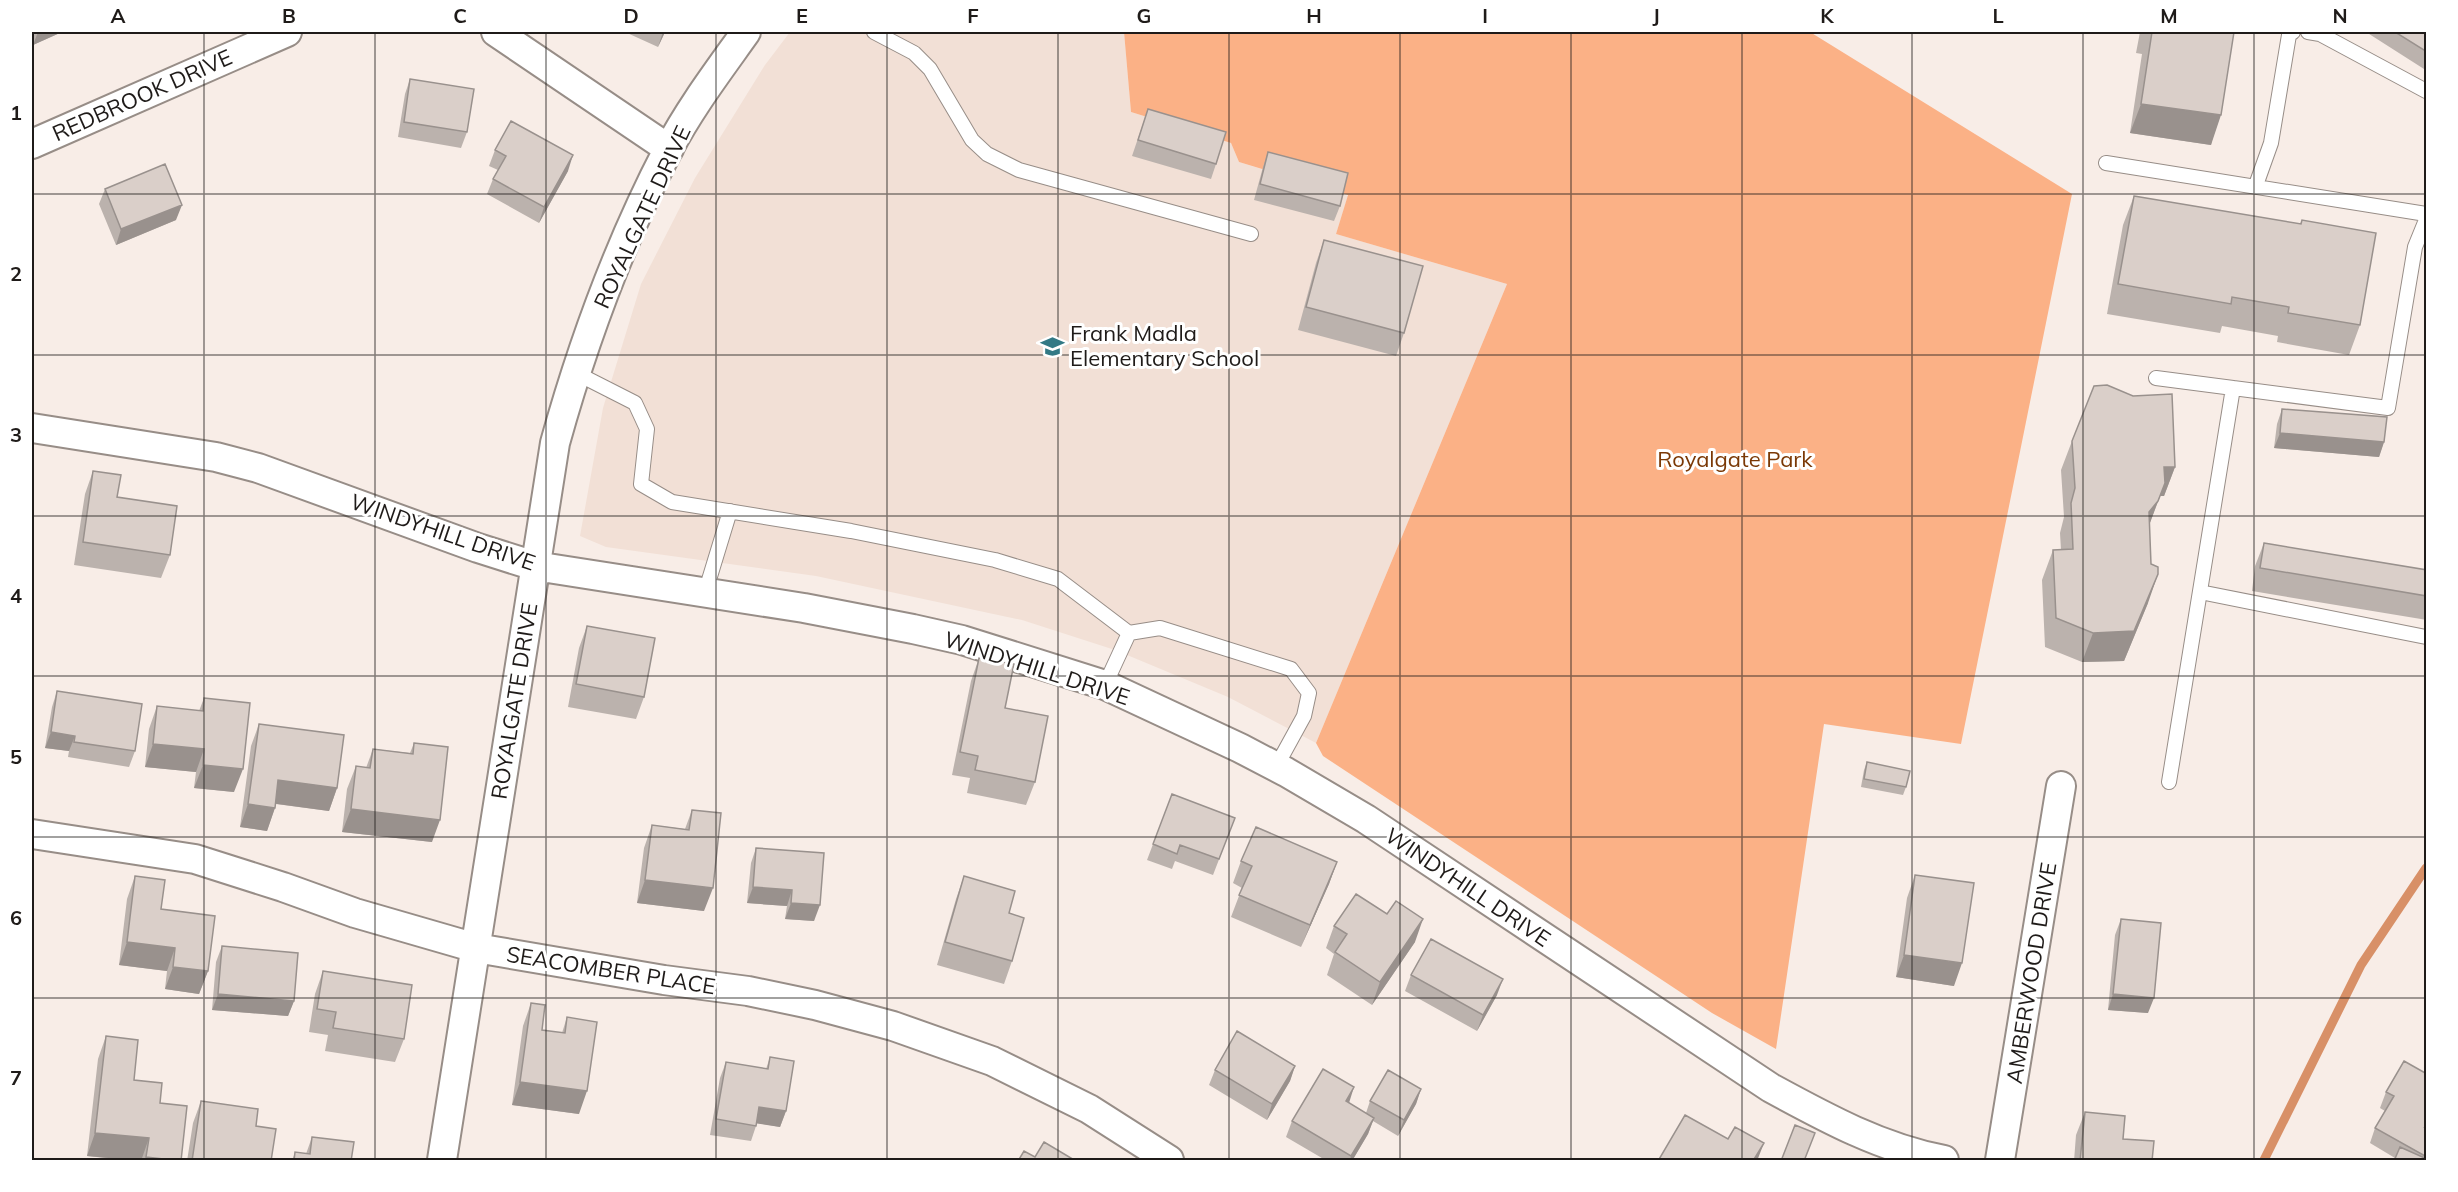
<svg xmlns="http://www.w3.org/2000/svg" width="2458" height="1192" viewBox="0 0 2458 1192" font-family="Mulish,sans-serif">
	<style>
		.built { fill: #f2e0d6 }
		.green { fill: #fbb186 }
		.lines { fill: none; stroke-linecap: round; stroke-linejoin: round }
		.stream { stroke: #d89067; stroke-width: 9 }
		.lane-casing { stroke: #978d87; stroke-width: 16 }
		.street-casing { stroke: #978d87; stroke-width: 32 }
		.lane { stroke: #fff; stroke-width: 14 }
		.street { stroke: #fff; stroke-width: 28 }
		.wall { fill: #bbb2ad }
		.shaded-wall { fill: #99918d }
		.building { fill: #dacfc9; stroke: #99918d; stroke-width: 1.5 }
		.grid { fill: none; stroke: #1f1b19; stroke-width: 1.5; stroke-opacity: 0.55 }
		.labels { text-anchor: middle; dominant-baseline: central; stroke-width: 6; stroke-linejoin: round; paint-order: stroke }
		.street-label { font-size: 22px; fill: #1f1b19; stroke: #fff }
		.poi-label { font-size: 22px; fill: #1f1b19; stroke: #fff; text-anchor: start }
		.park-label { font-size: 22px; fill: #7b3906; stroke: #fff }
		.neatline { fill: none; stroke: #1f1b19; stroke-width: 2 }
		.grid-label { font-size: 20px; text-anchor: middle; font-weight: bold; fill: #1f1b19 }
	</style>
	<rect width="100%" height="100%" fill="#f8ede7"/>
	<path class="built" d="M790,32H1124L1131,112L1231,143L1239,162L1348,196L1336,234L1507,284L1316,743L1228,697L1115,650L1022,620L816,576L606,547L580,536L603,408L641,284L695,178L765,65Z"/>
	<path class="green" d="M1124,32H1810L2072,194L1961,744L1824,724L1776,1049L1712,1013L1323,756L1316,743L1507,284L1336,234L1348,195L1239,162L1231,143L1131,112Z"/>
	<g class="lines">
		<path class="stream" d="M2264,1160L2361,965L2426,868"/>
		<defs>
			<path id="lane" d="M874,32L914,53L930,69L972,140L987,154L1019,170L1251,234
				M2308,32L2320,34L2426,91
				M2106,163L2426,214
				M2256,185L2271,143L2289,35L2293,32
				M576,373L635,403L647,429L641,484L672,502L851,531L995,560L1058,579L1129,633L1105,685
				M2156,378L2388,408L2415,247L2426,220
				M2200,592L2426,637
				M705,593L730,511
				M1129,633L1160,628L1291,669L1309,693L1304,716L1276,767
				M2169,782L2233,388"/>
			<path id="street" d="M496,32L669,149
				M32,144L287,32
				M32,428L216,457L258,468L478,548L535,566L804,608L913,629L962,640L1105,685L1240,748L1286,772L1366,819L1771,1088C1826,1118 1881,1148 1944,1160
				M32,834L195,859L283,887L355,913L476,948L664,980L748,991L815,1005L893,1026L992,1061L1089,1109L1169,1160
				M442,1160L555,443C583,342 619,244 668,150C690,108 719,70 746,32
				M2000,1160L2061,786"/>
		</defs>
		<use href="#lane" class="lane-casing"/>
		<use href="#street" class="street-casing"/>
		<use href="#lane" class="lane"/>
		<use href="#street" class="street"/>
	</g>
	<path class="wall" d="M32,32H62L33,45L32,41Z
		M625,32H665L658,47Z
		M2140,32H2234L2211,145L2130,133L2142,54L2136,53Z
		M2366,32H2427V65L2424,69Z
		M410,79L467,132L461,148L398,137L405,94Z
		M1148,109L1216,164L1211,179L1132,156Z
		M495,150L568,171L539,223L487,194L493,179L498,170L489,166Z
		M1268,152L1340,206L1334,221L1254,200L1263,167Z
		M105,189L176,220L116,245L99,204Z
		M2134,196L2300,224L2302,220L2360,325L2349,355L2277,342L2278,336L2222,326L2220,333L2107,314L2123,225Z
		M1324,240L1404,333L1396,356L1298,330L1316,263Z
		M2282,409L2384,442L2379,457L2274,448L2277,424Z
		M2072,441L2175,467L2164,496H2160L2149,525L2148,603L2124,661L2082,662L2045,647L2042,580L2053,550H2061L2060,533L2064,517L2061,470Z
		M93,471L170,555L161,578L74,565L85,494Z
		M2264,543L2427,570V620L2252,591L2255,566Z
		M587,626L644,697L636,719L568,707L579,648Z
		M979,658L1005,708L1035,782L1026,805L967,793L970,778L952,775L971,681Z
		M57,691L135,751L129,767L68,757L69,751L45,748L52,707Z
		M204,698L234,792L194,788L196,772L145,767L149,729L157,706L199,711Z
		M259,724L337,788L329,811L276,804L267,831L240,827L251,746Z
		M414,743L432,842L342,832L347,789L356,766L366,768L373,749L410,753Z
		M1867,762L1906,787L1903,795L1861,787L1864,770Z
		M1172,794L1235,818L1213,875L1175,861L1172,869L1147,860Z
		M692,810L704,911L637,903L644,848L652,825L685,829Z
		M756,848L824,853L814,921L785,919L787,906L747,903L751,863Z
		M1241,861L1337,862L1329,884L1301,947L1231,917L1242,888L1233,883Z
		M1915,875L1954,986L1896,977L1907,898Z
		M135,876L208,971L199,994L165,989L167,971L119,965L127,899Z
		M964,876L1009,913L1012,961L1004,984L937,965L956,899Z
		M2121,919L2148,1013L2108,1010L2115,935Z
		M1334,926L1415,942L1372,1005L1327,975L1334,954L1326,948Z
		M222,946L294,1001L288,1016L212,1010L216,962Z
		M323,971L404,1039L395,1062L325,1051L328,1035L309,1032L315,994Z
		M1411,975L1497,995L1477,1031L1405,991Z
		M531,1003L542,1030L562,1033L567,1017L579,1114L512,1105L523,1026Z
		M106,1036L134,1080L160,1103L181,1161H133L87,1156L98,1059Z
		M770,1057L786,1111L780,1127L757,1123L751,1141L710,1135L720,1078L726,1062L766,1069Z
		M1295,1066L1290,1081L1267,1120L1209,1085L1215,1070Z
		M2427,1074V1158H2395L2370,1143L2375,1128L2385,1111L2380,1108L2386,1092Z
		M1421,1089L1416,1104L1398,1136L1373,1121L1368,1134L1352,1161H1327L1286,1137L1292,1121L1348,1103L1366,1113L1370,1101Z
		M201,1101L256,1126L271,1161H187L193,1123Z
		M2085,1112L2123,1139L2152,1161H2074L2076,1135Z
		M312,1137L351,1161H292L295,1152L306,1154Z"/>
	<path class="shaded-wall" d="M38,32H62L33,45Z
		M663,32H665L658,47Z
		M2141,104L2221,115L2211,145L2130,133Z
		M573,155L568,171L539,223L544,207Z
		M182,205L176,220L116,245L121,229Z
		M2280,433L2384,442L2379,457L2274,448Z
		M2164,467H2175L2164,496H2160L2147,531L2138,542Z
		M2158,574L2148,603L2124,661L2082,662L2093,633Z
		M51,732L75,736L69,751L45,748Z
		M153,744L204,749L196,772L145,767Z
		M203,765L243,769L234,792L194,788Z
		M278,780L337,788L329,811L270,803Z
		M248,804L275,808L267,831L240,827Z
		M351,809L440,820L432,842L342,832Z
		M1337,862L1329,884L1301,947L1310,925Z
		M645,880L713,888L704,911L637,903Z
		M753,887L792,890L787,906L747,903Z
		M791,903L820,905L814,921L785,919Z
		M1423,919L1415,942L1372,1005L1380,982Z
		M127,942L175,948L167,971L119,965Z
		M1904,955L1962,963L1954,986L1896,977Z
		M173,967L208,971L199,994L165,989Z
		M1503,979L1497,995L1477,1031L1483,1015Z
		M218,994L294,1001L288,1016L212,1010Z
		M2113,994L2154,998L2148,1013L2108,1010Z
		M1295,1066L1290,1081L1267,1120L1272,1104Z
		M520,1082L587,1091L579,1114L512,1105Z
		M1354,1087L1349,1103L1340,1117L1346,1101Z
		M1421,1089L1416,1104L1398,1136L1404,1120Z
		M759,1107L786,1111L780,1127L754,1123Z
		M1374,1118L1368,1134L1352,1161H1350L1351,1156Z
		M95,1133L149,1138L141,1161L87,1156Z
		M1764,1143L1757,1161H1753Z
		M146,1157L180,1161H145Z"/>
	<path class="building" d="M2152,32H2234L2221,115L2141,104Z
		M2395,32H2427V52Z
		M410,79L474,89L467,132L404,122Z
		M1148,109L1226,132L1216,164L1138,140Z
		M511,121L573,155L544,207L493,179L506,156L495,150Z
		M1268,152L1348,173L1340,206L1260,184Z
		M165,164L182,205L121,229L105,189Z
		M2134,196L2301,224L2302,220L2376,233L2360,325L2288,313L2289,307L2232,297L2231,304L2118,284Z
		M1324,240L1423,266L1404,333L1306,307Z
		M2107,385L2133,396L2172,394L2175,467H2164L2165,483L2158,501L2149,512L2151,564L2158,567V574L2134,631L2093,633L2056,618L2053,550L2073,549L2071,503L2075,488L2072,441L2094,386Z
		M2282,409L2387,417L2384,442L2280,433Z
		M93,471L121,475L117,497L177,506L170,555L83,542Z
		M2264,543L2427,570V596L2260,568Z
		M587,626L655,638L644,697L576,684Z
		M979,658L1014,664L1005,708L1048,716L1035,782L975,770L978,756L960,752Z
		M57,691L142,704L135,751L74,742L75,736L51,732Z
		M204,698L250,703L243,769L203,765L204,749L153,744L157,706L203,711Z
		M259,724L344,735L337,788L278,780L275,808L248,804Z
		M414,743L448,747L440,820L351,809L356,766L370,768L373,749L413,754Z
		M1867,762L1910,771L1906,787L1864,779Z
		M1172,794L1235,818L1219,859L1180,845L1177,854L1153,844Z
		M692,810L721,813L713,888L645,880L652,825L689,830Z
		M1256,827L1337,862L1310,925L1239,895L1252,866L1241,861Z
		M756,848L824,853L820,905L791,903L792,890L753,887Z
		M1915,875L1974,883L1962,963L1904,955Z
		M135,876L165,880L161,909L215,916L208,971L173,967L175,948L127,942Z
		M964,876L1015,891L1009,913L1024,918L1012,961L945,942Z
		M1356,894L1387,914L1396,901L1423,919L1380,982L1335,952L1347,934L1334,926Z
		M2121,919L2161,923L2154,998L2113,994Z
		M1431,939L1503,979L1483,1015L1411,975Z
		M222,946L298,953L294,1001L218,994Z
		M323,971L412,985L404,1039L333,1028L336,1012L317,1009Z
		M531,1003L545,1005L542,1030L565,1033L567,1017L597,1022L587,1091L520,1082Z
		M1237,1031L1295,1066L1272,1104L1215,1070Z
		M106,1036L138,1040L134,1080L162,1083L160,1103L187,1106L181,1161L146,1157L149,1138L95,1133Z
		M770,1057L794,1061L786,1111L759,1107L756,1126L716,1119L726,1062L768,1069Z
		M2404,1061L2427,1074V1125L2425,1127H2427V1153L2425,1156L2375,1128L2394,1096L2386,1092Z
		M1323,1069L1354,1087L1346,1101L1374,1118L1351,1156L1292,1121Z
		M1388,1070L1421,1089L1404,1120L1370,1101Z
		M201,1101L258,1109L256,1126L276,1129L271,1161H192Z
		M2085,1112L2125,1116L2123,1139L2154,1141L2152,1161H2080Z
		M1685,1115L1728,1139L1735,1127L1764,1143L1753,1161H1658Z
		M1795,1125L1815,1133L1804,1161H1781Z
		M312,1137L354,1142L351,1161H294L295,1152L310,1154Z
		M1044,1142L1076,1161H1018L1024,1151L1035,1157Z
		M2400,1147L2427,1159V1161H2394Z"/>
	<path class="grid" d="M204,32V1160M375,32V1160M546,32V1160M716,32V1160M887,32V1160M1058,32V1160M1229,32V1160M1400,32V1160M1571,32V1160M1742,32V1160M1912,32V1160M2083,32V1160M2254,32V1160M32,194H2426M32,355H2426M32,516H2426M32,676H2426M32,837H2426M32,998H2426"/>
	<defs>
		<symbol id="school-bare" viewBox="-9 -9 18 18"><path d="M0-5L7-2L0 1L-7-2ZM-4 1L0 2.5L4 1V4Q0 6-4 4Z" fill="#327985" stroke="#fff" stroke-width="2.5" paint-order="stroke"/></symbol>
	</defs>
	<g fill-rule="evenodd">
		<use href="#school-bare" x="1036" y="330" width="33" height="33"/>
	</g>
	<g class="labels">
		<g class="street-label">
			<text transform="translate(142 95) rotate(-24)">REDBROOK DRIVE</text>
			<text transform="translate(642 217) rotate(-65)">ROYALGATE DRIVE</text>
			<text transform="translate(443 532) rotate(19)">WINDYHILL DRIVE</text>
			<text transform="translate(1037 668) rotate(18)">WINDYHILL DRIVE</text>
			<text transform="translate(514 701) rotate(-81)">ROYALGATE DRIVE</text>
			<text transform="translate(1468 887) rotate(34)">WINDYHILL DRIVE</text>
			<text transform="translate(611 970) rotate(9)">SEACOMBER PLACE</text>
			<text transform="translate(2031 973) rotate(-81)">AMBERWOOD DRIVE</text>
		</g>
		<g class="poi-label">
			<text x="1070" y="333">Frank Madla<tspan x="1070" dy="25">Elementary School</tspan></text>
		</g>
		<g class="park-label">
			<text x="1735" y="459">Royalgate Park</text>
		</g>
	</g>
	<rect width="2458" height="1192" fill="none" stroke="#ffffff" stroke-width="66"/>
	<rect x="33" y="33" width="2392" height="1126" class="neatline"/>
	<g class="grid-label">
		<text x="118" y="23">A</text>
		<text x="289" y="23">B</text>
		<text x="460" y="23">C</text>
		<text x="631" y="23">D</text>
		<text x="802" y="23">E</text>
		<text x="973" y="23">F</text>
		<text x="1144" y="23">G</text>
		<text x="1314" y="23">H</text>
		<text x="1485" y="23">I</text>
		<text x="1656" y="23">J</text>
		<text x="1827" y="23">K</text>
		<text x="1998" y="23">L</text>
		<text x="2169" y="23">M</text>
		<text x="2340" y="23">N</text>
		<text x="16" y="120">1</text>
		<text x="16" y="281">2</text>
		<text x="16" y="442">3</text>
		<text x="16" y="603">4</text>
		<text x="16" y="764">5</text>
		<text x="16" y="925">6</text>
		<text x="16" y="1085">7</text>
	</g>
</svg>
